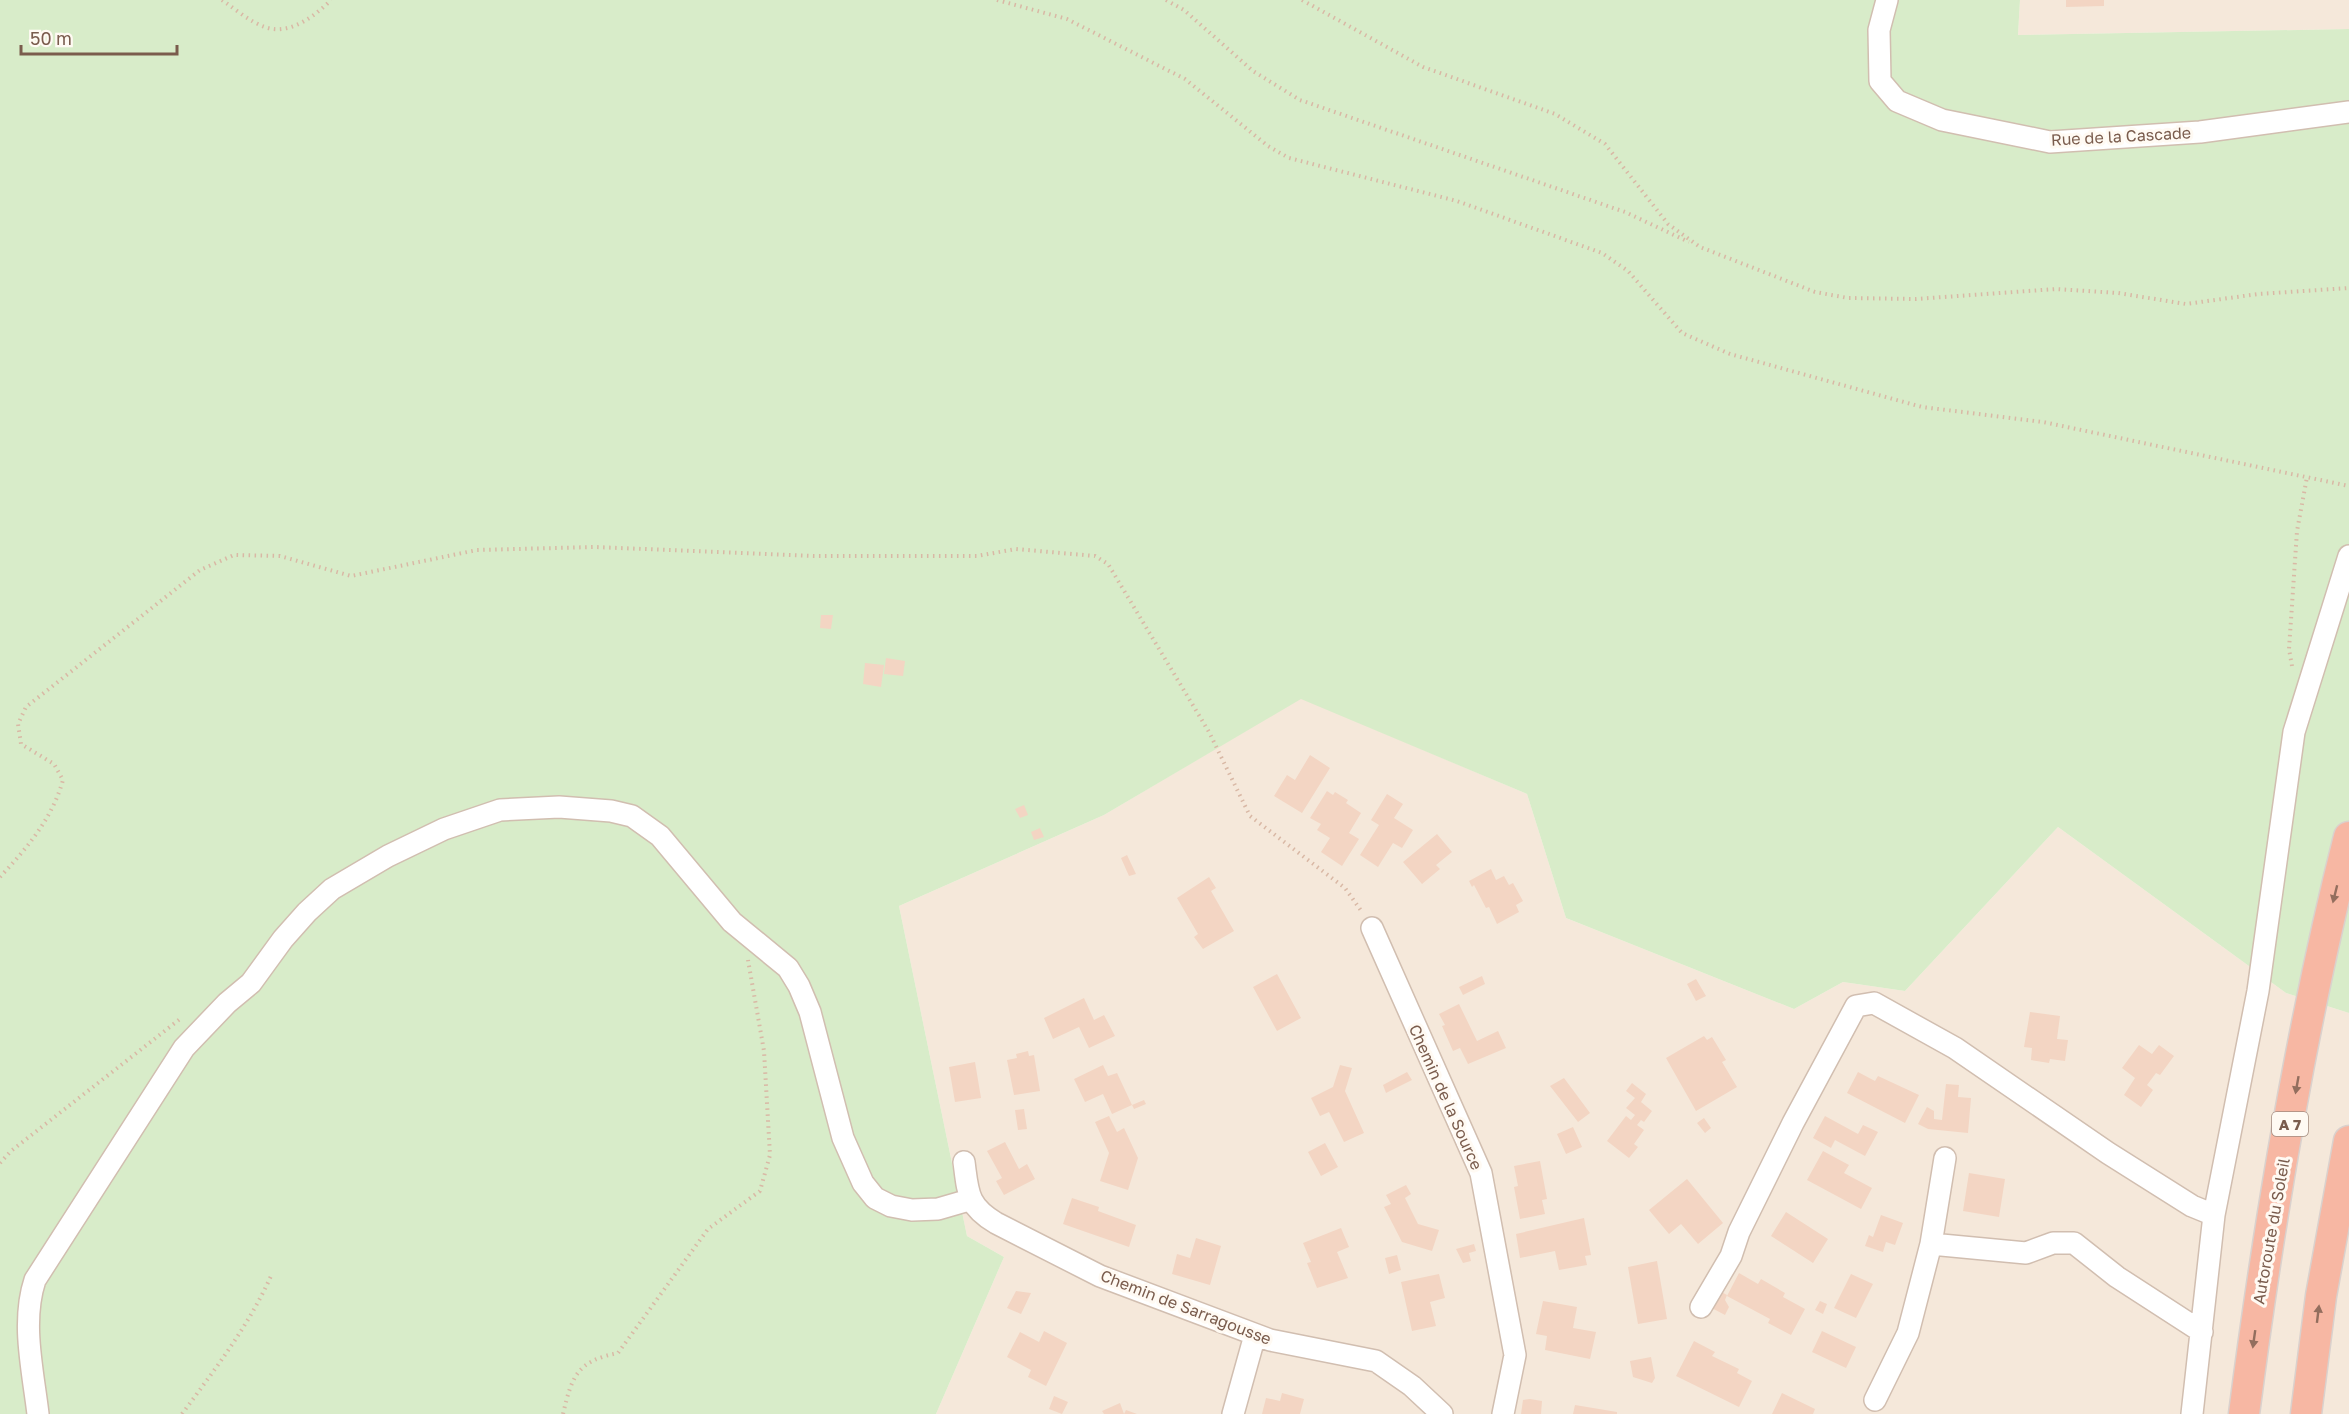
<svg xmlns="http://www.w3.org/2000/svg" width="2349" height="1414" viewBox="0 0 2349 1414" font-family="'Golos Text',sans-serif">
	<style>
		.residential { fill: #f5e8da }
		.green { fill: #d8ecc9 }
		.building { fill: #f3d5c3 }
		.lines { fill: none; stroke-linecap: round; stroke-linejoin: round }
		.minor-casing { stroke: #d1beb0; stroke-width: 24 }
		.highway-casing { stroke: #dad1cd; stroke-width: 33 }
		.path { stroke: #d9b8a5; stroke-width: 4; stroke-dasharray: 1.5 4.5; stroke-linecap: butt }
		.minor { stroke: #fff; stroke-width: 21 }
		.highway { stroke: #f7b7a3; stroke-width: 30 }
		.oneway { fill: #936e5e }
		.labels { text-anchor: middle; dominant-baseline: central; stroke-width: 6; stroke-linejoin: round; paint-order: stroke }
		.shield { fill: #fffaf3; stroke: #a28b7f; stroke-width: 1.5 }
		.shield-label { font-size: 15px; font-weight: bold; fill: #7a5c4d }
		.street-label { font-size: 16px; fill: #7a5c4d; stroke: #fffaf3 }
	</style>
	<rect width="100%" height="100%" fill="#fdf6ec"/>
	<path class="residential" d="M2020,0H2349V29L2018,35Z
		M1301,698L1527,794L1566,918L1794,1009L1843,982L1905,991L2058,827L2286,993L2349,1013V1414H936L1004,1257L967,1236L899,906L1104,815Z"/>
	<path class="green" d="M0,0H2020L2018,35L2349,29V1013L2286,993L2058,827L1905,991L1843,982L1794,1009L1566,918L1527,794L1301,699L1104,815L899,906L967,1236L1004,1257L936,1414H0Z"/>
	<path class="building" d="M2066,0H2104V6L2066,7Z
		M821,615H833L831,629L820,628Z
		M886,658L905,661L903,676L884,674Z
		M865,663L884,665L881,687L863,684Z
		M1310,755L1330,768L1302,813L1274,796L1287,775L1295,780Z
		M1327,791L1333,795L1335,792L1348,800L1346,803L1361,813L1349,833L1359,839L1342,866L1321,852L1330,838L1317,830L1321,824L1310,818Z
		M1387,794L1403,804L1394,818L1413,830L1402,848L1393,843L1378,867L1360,855L1379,825L1371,820Z
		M1024,805L1028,815L1020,818L1015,809Z
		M1040,828L1044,837L1034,840L1031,832Z
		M1437,834L1452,852L1436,865L1440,869L1422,884L1403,862Z
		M1127,855L1136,874L1129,876L1121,858Z
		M1491,869L1496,880L1504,876L1509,885L1513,883L1523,901L1516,905L1519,912L1497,924L1489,907L1486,908L1474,885L1472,887L1469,881Z
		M1209,877L1216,888L1211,891L1234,931L1203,949L1194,937L1198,934L1177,898Z
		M1277,974L1301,1018L1277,1031L1253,987Z
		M1482,976L1485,984L1463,995L1459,987Z
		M1696,979L1706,996L1696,1001L1687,984Z
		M1084,998L1094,1020L1104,1015L1115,1036L1089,1048L1079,1027L1053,1039L1044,1018Z
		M1459,1004L1477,1041L1498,1031L1506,1048L1468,1064L1460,1048L1453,1051L1442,1026L1445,1025L1439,1014Z
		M2030,1012L2060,1016L2057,1039L2068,1040L2065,1061L2050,1059L2049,1063L2031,1060L2032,1048L2024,1047Z
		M1704,1036L1707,1040L1712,1037L1726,1060L1722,1062L1737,1087L1696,1111L1666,1058Z
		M2139,1045L2152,1054L2159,1045L2174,1056L2160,1075L2156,1073L2147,1085L2153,1090L2141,1107L2124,1095L2135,1078L2122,1068Z
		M1028,1051L1029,1056L1034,1055L1040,1091L1014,1095L1007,1060L1017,1058L1016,1054Z
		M975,1062L981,1098L955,1102L949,1067Z
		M1103,1065L1108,1076L1117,1073L1132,1105L1144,1100L1146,1104L1134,1109L1132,1105L1112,1114L1103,1094L1085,1102L1074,1079Z
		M1340,1065L1352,1068L1345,1091L1364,1133L1344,1142L1329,1112L1320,1116L1311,1098L1333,1087Z
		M1407,1072L1412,1080L1386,1093L1383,1085Z
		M1858,1072L1875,1081L1878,1076L1919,1095L1905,1123L1847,1093Z
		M1564,1078L1590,1113L1578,1122L1550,1086Z
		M1632,1083L1646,1094L1641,1102L1652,1111L1644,1122L1641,1120L1637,1125L1644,1130L1634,1144L1638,1147L1629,1158L1607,1141L1626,1116L1631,1120L1635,1115L1626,1108L1635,1098L1626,1091Z
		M1946,1084L1959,1085L1958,1097L1971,1098L1968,1133L1928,1129L1918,1124L1927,1107L1934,1111V1119L1942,1120Z
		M1024,1109L1027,1129L1018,1130L1015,1110Z
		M1109,1116L1117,1132L1124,1128L1138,1158L1128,1190L1100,1181L1109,1153L1095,1122Z
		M1825,1116L1858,1134L1863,1125L1878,1132L1865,1156L1835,1140L1831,1148L1813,1138Z
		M1704,1118L1711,1128L1705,1133L1697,1123Z
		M1573,1127L1582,1147L1566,1154L1557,1134Z
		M1005,1142L1019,1169L1027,1164L1035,1179L1004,1195L996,1181L1002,1178L987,1151Z
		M1325,1143L1338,1167L1321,1176L1308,1152Z
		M1823,1151L1849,1165L1844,1173L1872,1188L1861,1209L1807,1180Z
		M1540,1161L1547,1199L1542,1200L1545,1214L1520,1219L1514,1187L1518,1186L1514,1166Z
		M1969,1173L2005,1179L1999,1217L1963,1211Z
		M1687,1179L1723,1223L1698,1244L1681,1224L1669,1234L1649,1210Z
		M1406,1185L1411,1194L1405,1198L1418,1224L1439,1230L1432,1251L1402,1242L1384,1207L1391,1204L1386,1195Z
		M1072,1198L1099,1207L1098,1211L1136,1225L1129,1247L1063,1224Z
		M1786,1212L1828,1239L1813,1263L1771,1236Z
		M1881,1215L1903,1223L1895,1245L1886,1242L1883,1252L1865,1246L1869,1235L1873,1237Z
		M1584,1218L1591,1255L1585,1256L1587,1265L1559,1270L1555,1251L1520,1258L1516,1234Z
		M1341,1228L1349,1247L1337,1252L1348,1278L1317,1288L1307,1263L1311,1262L1303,1243Z
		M1196,1238L1221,1246L1210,1285L1172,1274L1177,1254L1190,1258Z
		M1474,1244L1476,1251L1469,1253L1471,1261L1463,1263L1456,1249Z
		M1397,1255L1401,1270L1389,1274L1385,1258Z
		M1657,1261L1667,1319L1638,1324L1628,1267Z
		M1739,1273L1758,1284L1761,1279L1785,1293L1783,1297L1805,1309L1791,1335L1768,1323L1770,1319L1727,1296Z
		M1439,1274L1445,1298L1430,1302L1436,1326L1412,1331L1401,1282Z
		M1851,1274L1873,1284L1856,1318L1834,1308Z
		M1716,1289L1727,1295L1725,1300L1729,1307L1725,1315L1708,1306Z
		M1016,1291L1031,1293L1021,1314L1007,1308Z
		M1543,1301L1577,1307L1573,1328L1596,1332L1590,1359L1545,1350L1547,1336L1536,1334Z
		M1820,1301L1827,1304L1823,1314L1815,1310Z
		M1044,1331L1067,1343L1046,1386L1028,1377L1031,1370L1007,1357L1020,1332L1039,1342Z
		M1822,1331L1856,1347L1846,1368L1812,1352Z
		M1694,1341L1715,1352L1712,1356L1739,1369L1737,1373L1752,1381L1739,1407L1676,1376Z
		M1651,1357L1655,1378L1652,1383L1633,1377L1630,1361Z
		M1282,1393L1304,1399L1300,1414H1262L1266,1398L1280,1401Z
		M1782,1393L1815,1409L1813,1414H1772Z
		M1054,1396L1068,1402L1062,1414L1049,1409Z
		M1530,1399L1542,1401L1541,1414H1521L1523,1400Z
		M1120,1403L1124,1414L1126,1410L1137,1414H1104L1102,1411Z
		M1575,1405L1617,1412V1414H1573Z"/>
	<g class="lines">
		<defs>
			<path id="minor" d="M1887,0L1879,30L1880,81L1897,101L1942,120L2050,142L2200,132L2349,112
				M1372,928L1481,1173L1515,1355L1503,1414
				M964,1162C968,1192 967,1206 996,1223L1100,1276L1270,1340L1376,1361L1412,1386L1442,1414
				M1931,1244L2026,1253L2053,1243H2074L2117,1277L2202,1332
				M1701,1307L1731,1256L1739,1232L1793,1123L1856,1006L1874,1003L1955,1048L2108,1153L2192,1206L2214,1215
				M1875,1400L1908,1333L1931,1244L1945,1158
				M38,1414C33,1371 21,1322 35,1280L184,1048L227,1003L251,983L283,939L307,912L332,889L388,856L444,829L500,810L559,807L611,811L632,816L660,836L732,922L788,968L799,986L810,1012L843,1138L863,1183L875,1198L891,1206L912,1210L938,1209L969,1200
				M1233,1414L1255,1335
				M2192,1414L2214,1215L2258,991L2294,732L2349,556"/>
			<path id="highway" d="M2244,1414C2269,1221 2301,1026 2349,837
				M2306,1414L2321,1296L2349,1141"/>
		</defs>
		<use href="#minor" class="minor-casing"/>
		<use href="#highway" class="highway-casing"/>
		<path class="path" d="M222,0C235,9 250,22 265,27C289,36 315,16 331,0
			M997,0L1067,19L1185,79L1268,146L1289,158L1457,201L1602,253L1628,271L1682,333L1730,354L1922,407L2043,422L2349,486
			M1166,0L1184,10L1253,71L1300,100L1625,212L1689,242
			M1302,0L1423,67L1555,114L1605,144L1668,224L1700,247L1815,292L1848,298L1916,299L2056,289L2118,293L2186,304L2258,294L2349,288
			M2292,666L2289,649L2297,531L2307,477
			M0,877C27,848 52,819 63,780L54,764L21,744L18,724L26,707L200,570L234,555L280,556L351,576L477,550L595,547L814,556H977L1016,549L1095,556L1108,564L1209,732L1250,816L1345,888L1362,912
			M0,1163L11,1151L180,1019
			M182,1414C215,1369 248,1327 271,1276
			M563,1414C572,1376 577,1361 618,1353L708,1229L760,1191L770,1155L764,1051L748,960"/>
		<use href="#minor" class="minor"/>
		<use href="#highway" class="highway"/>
	</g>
	<defs><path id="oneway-solid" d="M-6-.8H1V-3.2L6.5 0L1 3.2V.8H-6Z" transform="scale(1.5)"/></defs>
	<g class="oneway">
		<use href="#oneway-solid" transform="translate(2335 894) rotate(104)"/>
		<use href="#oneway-solid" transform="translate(2297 1085) rotate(100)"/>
		<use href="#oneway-solid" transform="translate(2318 1314) rotate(-83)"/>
		<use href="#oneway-solid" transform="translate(2254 1339) rotate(98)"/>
	</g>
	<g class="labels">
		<rect class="shield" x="2272" y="1112" width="36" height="24" rx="4.5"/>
		<g class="shield-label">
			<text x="2290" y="1124">A 7</text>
		</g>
		<g class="street-label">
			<text transform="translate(2121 136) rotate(-3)">Rue de la Cascade</text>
			<text transform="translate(1446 1097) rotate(66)">Chemin de la Source</text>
			<text transform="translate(2271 1231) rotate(-80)">Autoroute du Soleil</text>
			<text transform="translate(1186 1307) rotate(21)">Chemin de Sarragousse</text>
		</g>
	</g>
	<path d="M21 45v9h156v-9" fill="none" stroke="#7a5c4d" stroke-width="3"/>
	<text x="30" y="45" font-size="18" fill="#7a5c4d" stroke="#fffaf3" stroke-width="4.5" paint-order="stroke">50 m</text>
</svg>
